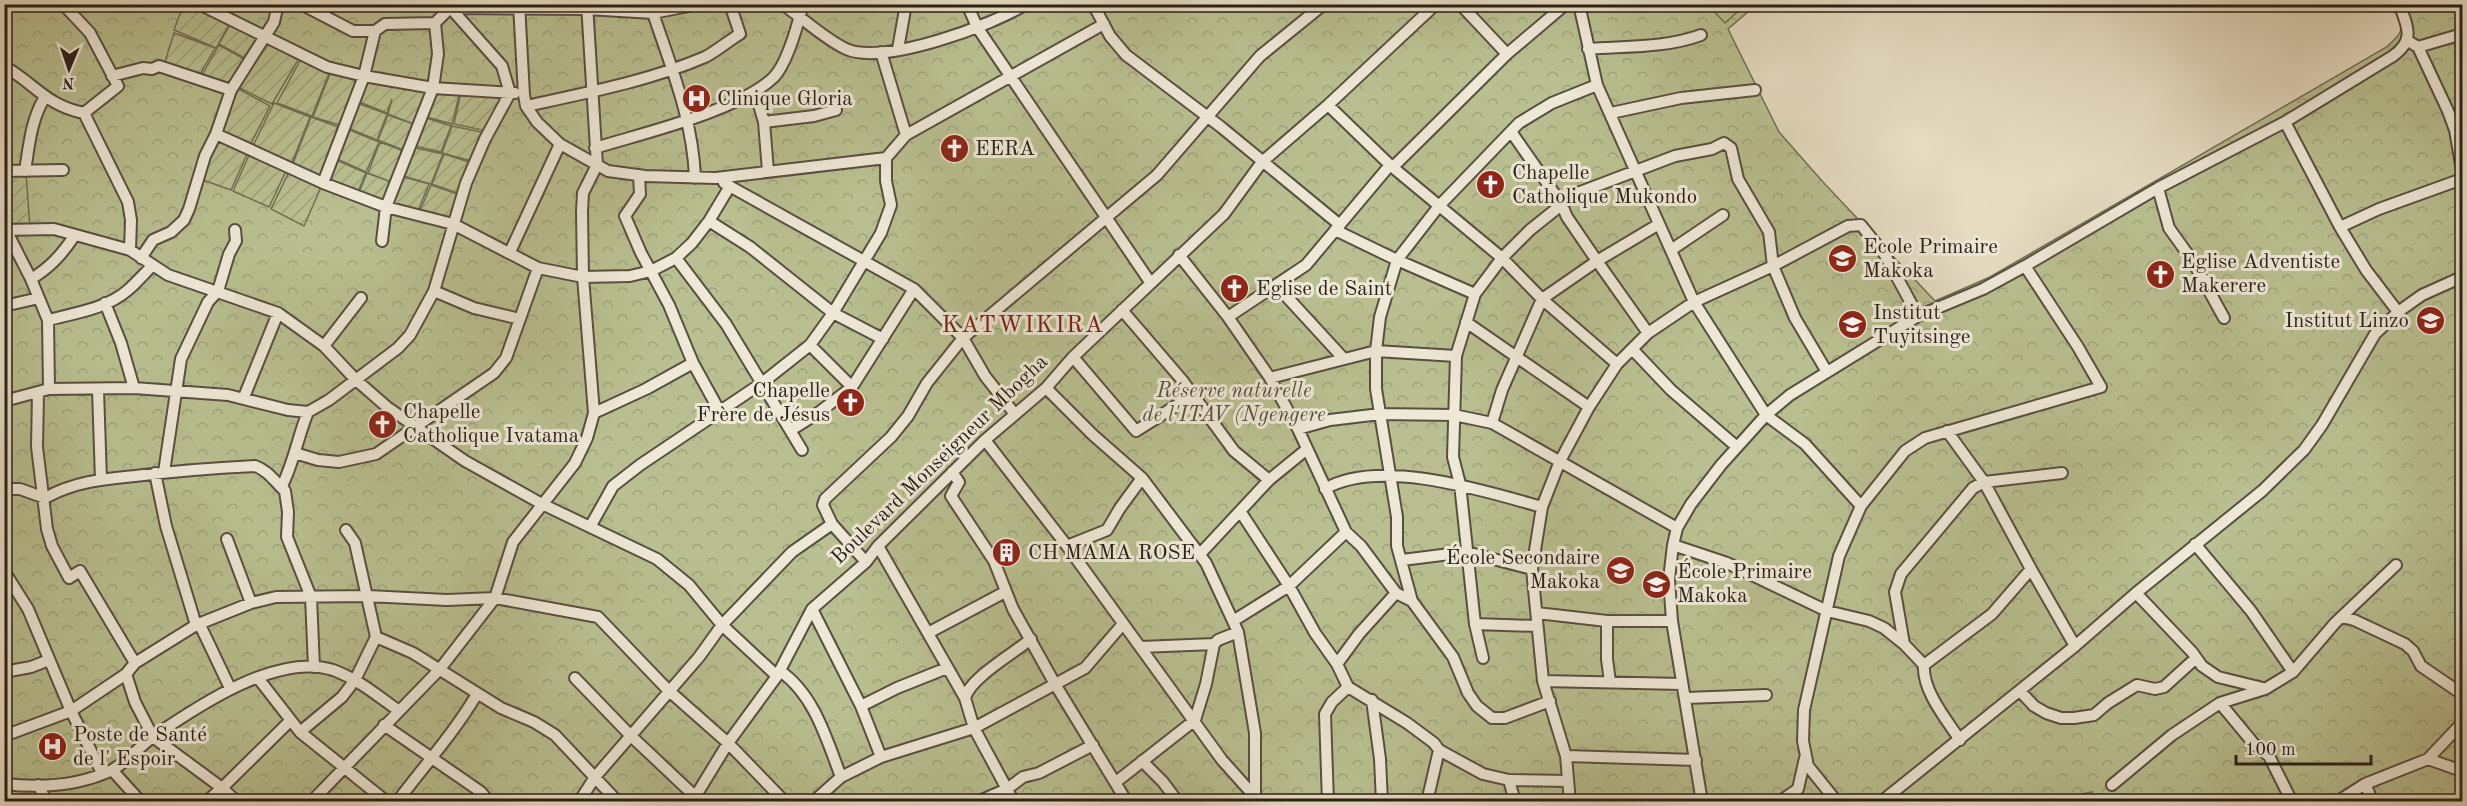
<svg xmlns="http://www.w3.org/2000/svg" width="2467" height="806" viewBox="0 0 2467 806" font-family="'Old Standard TT',serif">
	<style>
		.forest { fill: url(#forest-crowns); stroke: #717054; stroke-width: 1.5 }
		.garden { fill: url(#garden-furrows); stroke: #717054; stroke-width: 1.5 }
		.pitch { fill: #b9bf90; stroke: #717054; stroke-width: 1.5 }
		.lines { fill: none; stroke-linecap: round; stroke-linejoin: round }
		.minor-casing { stroke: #584f42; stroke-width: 14 }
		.minor { stroke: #eee8d7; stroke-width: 10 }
		.labels { text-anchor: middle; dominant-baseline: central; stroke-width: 6; stroke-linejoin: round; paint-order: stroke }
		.poi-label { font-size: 21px; fill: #292017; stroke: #eee8d7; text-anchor: start }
		.park-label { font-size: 21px; font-style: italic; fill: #54503b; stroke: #eee8d7 }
		.street-label { font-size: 21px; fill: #292017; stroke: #eee8d7 }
		.quarter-label { font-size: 24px; letter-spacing: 1.5px; fill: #7a1f14; stroke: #eee8d7 }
	</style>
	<defs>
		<pattern id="forest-crowns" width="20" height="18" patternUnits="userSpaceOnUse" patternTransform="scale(1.5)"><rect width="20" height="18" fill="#b9bf90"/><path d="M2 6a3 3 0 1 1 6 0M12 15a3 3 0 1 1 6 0" fill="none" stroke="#9fa47b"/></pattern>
		<pattern id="garden-furrows" width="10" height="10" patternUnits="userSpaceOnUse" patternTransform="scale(1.5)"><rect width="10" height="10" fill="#b9bf90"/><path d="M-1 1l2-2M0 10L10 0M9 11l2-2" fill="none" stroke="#9fa47b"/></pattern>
	</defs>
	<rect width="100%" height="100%" fill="#e5dcc2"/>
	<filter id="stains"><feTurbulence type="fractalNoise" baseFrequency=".00333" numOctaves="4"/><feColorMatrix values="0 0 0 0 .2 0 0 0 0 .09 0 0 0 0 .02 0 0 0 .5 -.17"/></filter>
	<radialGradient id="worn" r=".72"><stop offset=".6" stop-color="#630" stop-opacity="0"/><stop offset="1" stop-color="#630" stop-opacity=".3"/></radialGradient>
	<path class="forest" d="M5,5H1756L1728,29L1779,132L1823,182L1935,301L1990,277L2385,48C2405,32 2405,28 2395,5H2462V801L2094,802L2092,792L2044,802H5Z"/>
	<path class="garden" d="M183,5H193L230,23L216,48L174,30Z
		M231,23L264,39L248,60L219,44Z
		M174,33L215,48L199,76L164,65Z
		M267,42L298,60L272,104L236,86Z
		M219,45L246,60L229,88L201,77Z
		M301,59L330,71L312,116L277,103Z
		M331,71L360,80L343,126L313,117Z
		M366,78L428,92L416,125L388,114L392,99L387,113L357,101Z
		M235,87L270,106L249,147L218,133Z
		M433,89L460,92L452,124L423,116Z
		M461,92L504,96L487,131L454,124Z
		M274,103L310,117L291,165L252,148Z
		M357,103L387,114L377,140L348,128Z
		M388,115L416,125L406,151L378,140Z
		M311,117L341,128L322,177L292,166Z
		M423,117L451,126L441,152L411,145Z
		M452,126L486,133L472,161L442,153Z
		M347,129L379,142L366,172L335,158Z
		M217,139L248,152L231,190L200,179Z
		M380,142L406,152L394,183L368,173Z
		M411,147L443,154L431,184L400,175Z
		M250,153L286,171L269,207L233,191Z
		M444,154L472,163L460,194L432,184Z
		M334,159L366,173L357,194L325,182Z
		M289,172L321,187L304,226L271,209Z
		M26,173L30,228L5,229V201H10L5,200L4,174Z
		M367,173L394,183L385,205L358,195Z
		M400,176L429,184L417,213L389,206Z
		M431,185L460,195L451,222L419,213Z"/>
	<path class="pitch" d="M1708,5H1745L1725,23Z"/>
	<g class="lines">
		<defs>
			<path id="minor" d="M63,4L90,33L118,86L84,113
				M199,4L327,67L364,76L433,88L515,93
				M301,4L353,31H375
				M519,4L524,95L526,106L537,122L560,144L608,171L645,176L716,178L886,158L906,135L1104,24
				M652,4L653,13C671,67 693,120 695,178
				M782,4C803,18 823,38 846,49C883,66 993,25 1026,4
				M967,4L977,27L1150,282
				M1093,4L1110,36L1126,55L1221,127L1340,225
				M1460,4L1507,54
				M1579,4L1597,85L1694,302L1766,415L1805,444L1861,506L1839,556L1804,710L1803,741L1808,766L1837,802
				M2408,41L2418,47L2448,111L2455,130L2462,170
				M2418,47L2462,34
				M898,49L906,4
				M1588,49C1626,46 1666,48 1701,35
				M881,52L906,135
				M4,66C35,84 47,106 84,113
				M112,76L143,68L152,69L159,66L231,90
				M755,91L764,122L768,171
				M1328,105L1390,165L1502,258L1542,299L1617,364
				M526,106C586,93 649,81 705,57C717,51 728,41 740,34L730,4
				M84,113L128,202L131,220L130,250
				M1611,113L1681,98L1755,90
				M764,122L814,116L836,110
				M2285,122L2340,227L2366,270L2398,312
				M1512,133L1561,203L1567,217L1597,261L1648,333
				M216,134L323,183L386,207L453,224L538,268L583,277L630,276L651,271L676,258L692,243L709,221L730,186
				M595,148C643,133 739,111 774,77C788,62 798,24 803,4
				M1393,167L1507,54L1566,4
				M4,171L63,170
				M25,171C29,146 31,119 45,97
				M639,175L640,194L625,216L641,253L669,305L693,363L720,412
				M323,183L364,76L375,31L385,24L435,23L450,8L587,9L653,13L699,4
				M724,183L914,289L963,338L985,376L1014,413
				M2158,188L2169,228L2192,260L2224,318
				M709,221L750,247L833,313L883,339
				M2340,227L2379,209L2462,179
				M4,230L54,229L130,250L168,275L278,313L324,346L355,379L387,407L465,461L542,504L657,559L689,585L722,625L777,676
				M6,230L31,279L48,320L49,389
				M1335,230L1397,260L1475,294
				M382,241L386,207L433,88L438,54L435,23
				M1671,250L1723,215
				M510,252L560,144
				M1179,255L1228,317L1270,378L1298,429L1346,532L1361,546L1396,593L1412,601L1453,657L1468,693L1477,706L1492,718H1505L1550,701
				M141,258L153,240L171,232L184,220L189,209L205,156L216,134L231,90L274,22L278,4
				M676,258L726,324L802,450
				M31,279C51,267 62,254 75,235
				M1276,285L1343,358
				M434,291L474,308L520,319
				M105,303L121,343L134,388
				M4,306L39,298
				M1122,310L1182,380L1234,451L1269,480
				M1228,317L1306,265L1390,165
				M48,320C75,313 106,309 128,290C136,283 144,274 152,266
				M1466,322L1589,407
				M810,345L852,387
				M324,346L361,298
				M1633,350L1671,390L1737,447
				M1073,357L1136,431L1193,395
				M1270,378L1376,351L1456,356
				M1046,388L1093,435L1142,478L1206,563L1238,632L1255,733V796
				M98,390L101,480
				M38,393L37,447L47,529L52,546L69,578L80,571L135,663
				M244,397L278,313
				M4,401L49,389L134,388L228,395L288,410L308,412L329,400L398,348L410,335L434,291L466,183L485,139L510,93L502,66L447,4
				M594,413L646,389L693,363
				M1492,423L1502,390L1542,299L1597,261L1659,224
				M1298,429L1330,420L1380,414L1454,415L1492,423L1677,528
				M791,430L818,413L852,387L914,289
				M1947,431L1984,482L2031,569
				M985,440L1067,546L1222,760L1256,798
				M295,453L318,460L339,462L376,454L494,373L506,358L538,268
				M164,472L181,359L208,302L218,291L229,254L236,241L235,230
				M952,472L959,482L951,496L994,561L1013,609L1055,684L1127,802
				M155,473L166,526L196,625
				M4,489H20L45,498C73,482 103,479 135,476C175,471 215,468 255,466C269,471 274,481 285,491L288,512L287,537L311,597L314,667
				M1325,489C1379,457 1485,491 1542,507
				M285,491L282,486C294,462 298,436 308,412
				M1861,506L1905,451L1925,438L2101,387L2078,347L2025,266
				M1240,511L1289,586L1315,633L1337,664L1348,687L1407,723L1434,743L1439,750L1483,774L1509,780L1568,781
				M590,527L613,486L640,465L762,383L810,345L833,313L881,233L891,205L886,181V158
				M227,539L251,603
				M2195,544L2251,611L2293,672
				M1673,545L1727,563L1827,611L1869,621L1884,628L1904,644L1924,665C1922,690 1946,719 1960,740
				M878,546L965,698L974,728L1014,802
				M1067,546L1107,530L1120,508L1142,478
				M1200,554L1269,480L1307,449
				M1402,560L1466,552L1532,569
				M866,562L832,524L823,505L825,499L891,437L908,416L927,383L963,338L1157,175L1260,56L1324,4
				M4,571L28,609L71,711L102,773
				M2136,593L2192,652L2202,666L2218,677L2263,688
				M1412,601L1397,546V517L1376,389V351L1380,317L1397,260L1439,206L1519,123L1552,103L1597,85
				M812,609L861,706L881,757
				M1537,613L1607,621H1672
				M2342,617L2354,620L2405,644L2413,651L2421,666L2462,694
				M1233,621L1289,586L1346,532
				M1607,621V659L1610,682
				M1475,624L1537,626
				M200,625L230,688
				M928,633L1005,592
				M376,637L413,653L501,708L534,722L555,735L618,802
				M1904,644L1895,592L1901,574L1973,488L1984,482L2062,473
				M1141,647L1214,644L1218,640L1238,632
				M1483,658L1475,624L1460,484L1453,457L1456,356L1475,294L1502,258L1530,230L1575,194L1675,156L1712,149L1724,143L1731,148L1738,179L1769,232L1773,266L1795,318L1827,372
				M1337,664L1359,634L1396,593
				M1924,665L1992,614L2031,569L2075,646
				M780,671C814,694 827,740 841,777
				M4,672L31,667L49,660
				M126,674L135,702L153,737L222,788L206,802
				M258,678L300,732L387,802
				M575,678L630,735L701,802
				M1543,681L1682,684
				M2020,691L2034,706L2046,713L2061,718H2074L2094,715L2108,703L2137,685L2155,689L2164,687L2196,658
				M965,698C970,678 1014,653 1031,639
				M1686,698L1766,695
				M1372,700L1380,759L1382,802
				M2220,703L2254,744L2269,756L2292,802
				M861,706L897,688L947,668
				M384,725L481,792L489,802
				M300,732L342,697L355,680L376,637L355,543L346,530
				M4,736L71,711L126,674L135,663L196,625L251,603L276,597L368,596L447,600L495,598L598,617L668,690L728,743L785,802
				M1566,756L1696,760
				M2428,759L2462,771
				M1142,761L1163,782L1178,802
				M112,770L141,802
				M1509,780L1515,802
				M1116,782L1195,720L1206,684L1214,644
				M4,784C40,788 79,786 112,770C127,762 140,746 154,736C198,706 278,652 333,670C358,679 378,696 399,711
				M2365,784L2373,802
				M38,785L47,802
				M2112,785L2172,735L2220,703L2265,689L2293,672L2335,623L2396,565
				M237,802L222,788L290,721
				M311,802L440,669L495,598L513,542L575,463L587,438L594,413L583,277L582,211L583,193L597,165L587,4
				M397,802C424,766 454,733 477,694
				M579,802L595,777L699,657L722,625L792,552L832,524
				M692,802L728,743L777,676L812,609L866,562L878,546L985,440L1046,388L1073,357L1224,214L1262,162L1328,105L1436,4
				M813,802L841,777L881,757L974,728L1085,668L1122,625
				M977,802L1007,789L1023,777L1039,773L1093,745
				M1328,802L1325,714L1332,702L1348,687
				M1427,802L1439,750
				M1570,802L1566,756L1543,681L1532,569L1542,507L1560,461L1589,407L1617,364L1648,333L1694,302L1773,266L1848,226L1861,225L1885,255L1918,316
				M1702,802L1672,621L1669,579L1673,545L1677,528L1691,504L1721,465L1766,415L1790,395L1918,316L1983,289L2025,266L2158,188L2285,122L2393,56C2415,40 2408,27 2399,4
				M1779,802L1798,789L1805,758
				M1881,802L2075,646L2136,593L2262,491L2304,450L2322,425L2375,334L2398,312L2422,295L2462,277
				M2337,802L2365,784L2428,759L2462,723"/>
		</defs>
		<use href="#minor" class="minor-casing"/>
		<use href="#minor" class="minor"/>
	</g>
	<defs>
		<symbol id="hospital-disc" viewBox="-11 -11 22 22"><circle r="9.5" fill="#8f2418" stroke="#eee8d7"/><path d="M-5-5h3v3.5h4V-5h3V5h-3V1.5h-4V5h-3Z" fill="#fff"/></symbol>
		<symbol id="church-disc" viewBox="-11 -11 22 22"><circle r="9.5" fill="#8f2418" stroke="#eee8d7"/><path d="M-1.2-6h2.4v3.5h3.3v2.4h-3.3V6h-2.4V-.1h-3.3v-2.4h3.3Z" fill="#fff"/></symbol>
		<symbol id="school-disc" viewBox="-11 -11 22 22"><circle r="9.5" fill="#8f2418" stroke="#eee8d7"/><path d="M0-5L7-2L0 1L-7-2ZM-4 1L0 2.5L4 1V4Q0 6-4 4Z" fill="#fff"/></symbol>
		<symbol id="building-disc" viewBox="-11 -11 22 22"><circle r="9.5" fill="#8f2418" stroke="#eee8d7"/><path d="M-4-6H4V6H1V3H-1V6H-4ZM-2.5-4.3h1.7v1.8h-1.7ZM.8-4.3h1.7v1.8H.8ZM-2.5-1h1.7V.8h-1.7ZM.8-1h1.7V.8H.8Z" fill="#fff"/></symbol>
	</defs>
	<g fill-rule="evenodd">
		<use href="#hospital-disc" x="680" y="82" width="33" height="33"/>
		<use href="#church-disc" x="938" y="132" width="33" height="33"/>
		<use href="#church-disc" x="1474" y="168" width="33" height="33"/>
		<use href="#school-disc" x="1826" y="242" width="33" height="33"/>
		<use href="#church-disc" x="2144" y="258" width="33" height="33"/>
		<use href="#church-disc" x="1218" y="272" width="33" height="33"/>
		<use href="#school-disc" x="2414" y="304" width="33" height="33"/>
		<use href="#school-disc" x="1836" y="308" width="33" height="33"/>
		<use href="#church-disc" x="834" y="386" width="33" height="33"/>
		<use href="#church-disc" x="366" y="408" width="33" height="33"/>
		<use href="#building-disc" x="990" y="536" width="33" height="33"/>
		<use href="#school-disc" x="1604" y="554" width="33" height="33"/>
		<use href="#school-disc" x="1640" y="568" width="33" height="33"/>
		<use href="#hospital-disc" x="36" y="730" width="33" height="33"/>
	</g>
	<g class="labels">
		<g class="poi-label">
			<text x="717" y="99">Clinique Gloria</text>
			<text x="975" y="149">EERA</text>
			<text x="1512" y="173">Chapelle<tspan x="1512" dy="24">Catholique Mukondo</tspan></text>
			<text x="1863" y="247">Ecole Primaire<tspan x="1863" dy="24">Makoka</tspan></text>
			<text x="2181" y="262">Eglise Adventiste<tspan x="2181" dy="24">Makerere</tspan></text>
			<text x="1256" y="289">Eglise de Saint</text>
			<text x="1873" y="313">Institut<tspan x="1873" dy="24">Tuyitsinge</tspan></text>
			<text x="2409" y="321" text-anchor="end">Institut Linzo</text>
			<text x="830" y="391" text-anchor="end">Chapelle<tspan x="830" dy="24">Frère de Jésus</tspan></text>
			<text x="403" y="412">Chapelle<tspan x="403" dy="24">Catholique Ivatama</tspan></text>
			<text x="1028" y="553">CH MAMA ROSE</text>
			<text x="1600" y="558" text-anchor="end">École Secondaire<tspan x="1600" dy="24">Makoka</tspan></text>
			<text x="1677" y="572">École Primaire<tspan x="1677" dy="24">Makoka</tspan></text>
			<text x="73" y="735">Poste de Santé<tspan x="73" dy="24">de l' Espoir</tspan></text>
		</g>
		<g class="park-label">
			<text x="1234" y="391">Réserve naturelle<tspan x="1234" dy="24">de l'ITAV (Ngengere</tspan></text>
		</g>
		<g class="street-label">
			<text transform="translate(940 460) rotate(-44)">Boulevard Monseigneur Mbogha</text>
		</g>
		<g class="quarter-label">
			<text x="1023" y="326">KATWIKIRA</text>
		</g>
	</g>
	<rect width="2467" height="806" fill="none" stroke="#e5dcc2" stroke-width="24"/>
	<rect x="6" y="6" width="2455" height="794" fill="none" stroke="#292017" stroke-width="3"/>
	<rect x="12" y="12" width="2443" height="782" fill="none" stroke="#292017" stroke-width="1.5"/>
	<g transform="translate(69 69) rotate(182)" stroke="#eee8d7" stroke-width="4.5" paint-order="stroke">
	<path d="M0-4.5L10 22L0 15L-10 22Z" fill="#292017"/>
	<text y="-9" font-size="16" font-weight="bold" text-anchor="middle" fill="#292017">N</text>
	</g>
	<path d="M2236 755v9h135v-9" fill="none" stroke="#292017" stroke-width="3"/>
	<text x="2245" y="755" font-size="18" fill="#292017" stroke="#eee8d7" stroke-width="4.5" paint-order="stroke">100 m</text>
	<rect width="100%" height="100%" filter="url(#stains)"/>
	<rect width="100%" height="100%" fill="url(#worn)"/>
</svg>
